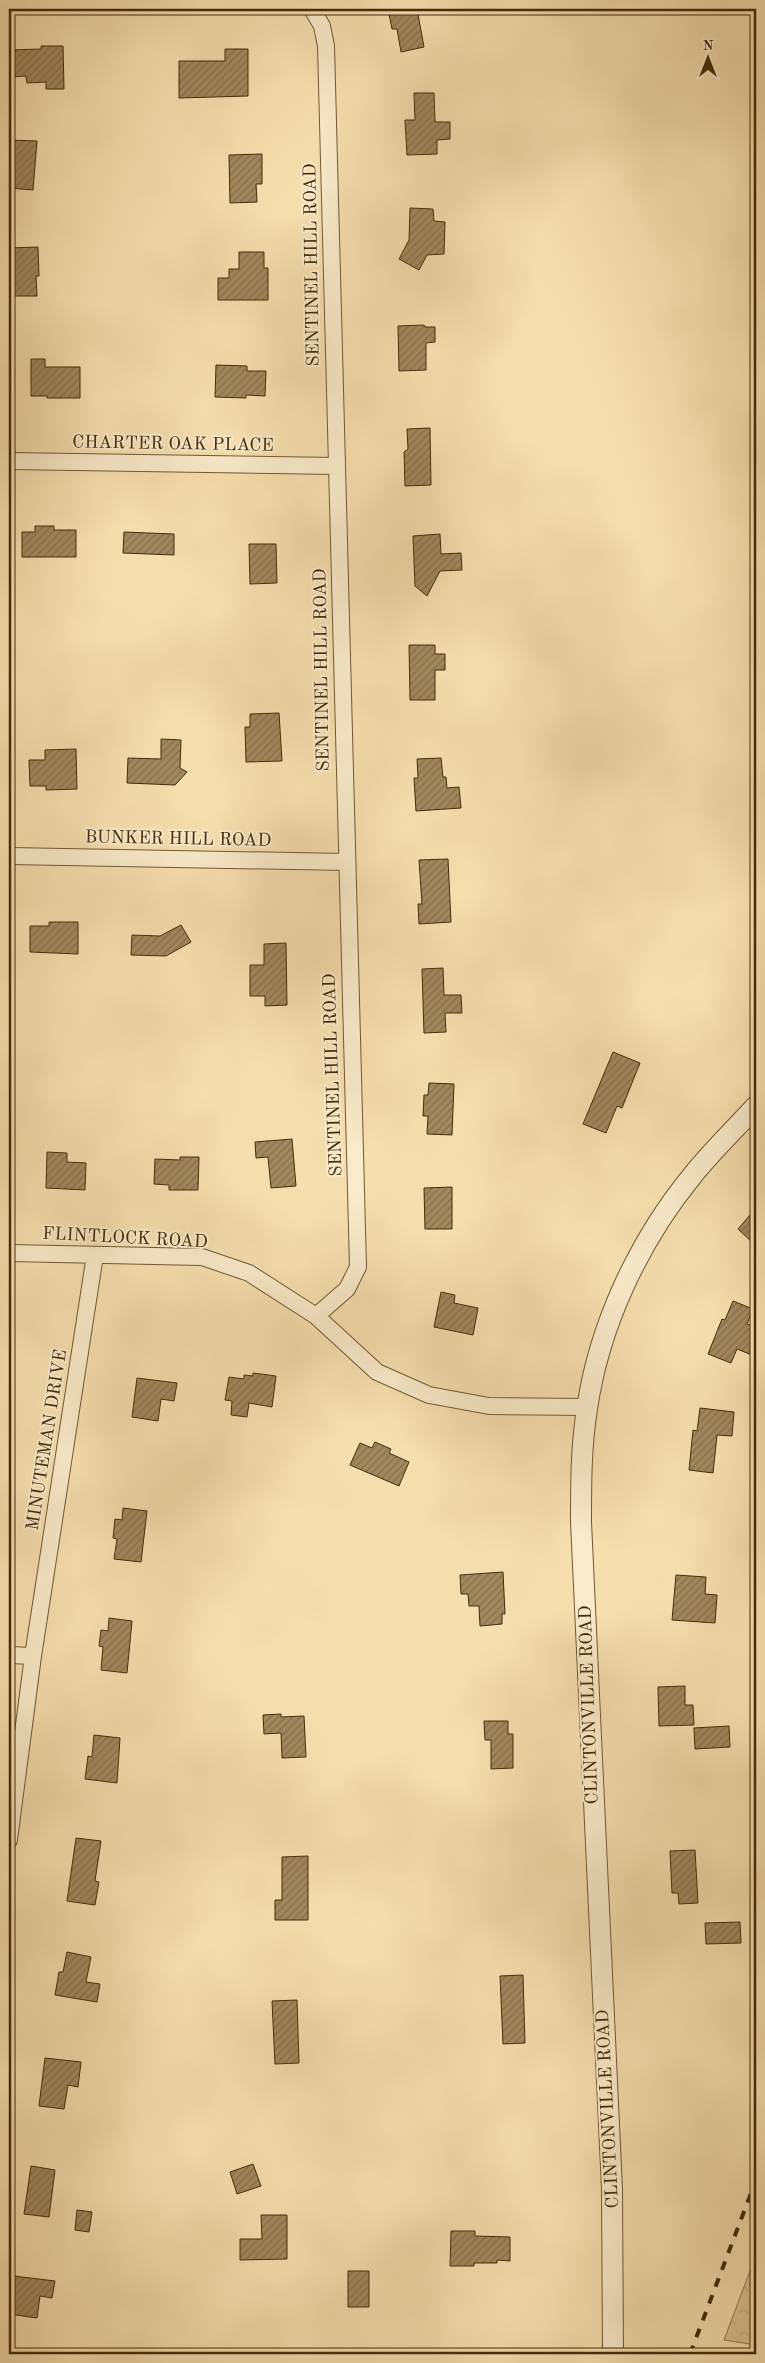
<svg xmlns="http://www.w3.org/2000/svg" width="765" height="2363" viewBox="0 0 765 2363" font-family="'Old Standard TT',serif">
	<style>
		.forest { fill: url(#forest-crowns); stroke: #8e764e }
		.building { fill: url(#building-hatch); stroke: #452b0a }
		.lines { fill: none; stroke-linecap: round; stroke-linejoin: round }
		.minor-casing { stroke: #715833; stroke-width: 18 }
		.tertiary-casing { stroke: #715833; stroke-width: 22 }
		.minor { stroke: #f8eaca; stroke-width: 16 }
		.tertiary { stroke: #f8eaca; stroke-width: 20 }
		.rail { stroke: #452b0a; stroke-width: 4; stroke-dasharray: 9 9; stroke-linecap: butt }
		.labels { text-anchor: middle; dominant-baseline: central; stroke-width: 4; stroke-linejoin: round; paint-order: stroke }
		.street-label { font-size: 18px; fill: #452b0a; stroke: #f8eaca }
	</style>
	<defs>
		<pattern id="forest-crowns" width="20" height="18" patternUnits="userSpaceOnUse" patternTransform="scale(1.25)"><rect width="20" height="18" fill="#d7c092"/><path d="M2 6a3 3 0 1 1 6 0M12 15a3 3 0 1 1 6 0" fill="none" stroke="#baa57d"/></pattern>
		<pattern id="building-hatch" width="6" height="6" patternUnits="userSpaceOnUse" patternTransform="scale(1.25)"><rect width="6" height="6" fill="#a1885f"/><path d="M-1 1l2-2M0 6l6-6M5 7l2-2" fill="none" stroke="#856f4d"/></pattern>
	</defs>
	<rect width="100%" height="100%" fill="#f5deae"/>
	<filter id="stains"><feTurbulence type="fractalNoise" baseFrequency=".004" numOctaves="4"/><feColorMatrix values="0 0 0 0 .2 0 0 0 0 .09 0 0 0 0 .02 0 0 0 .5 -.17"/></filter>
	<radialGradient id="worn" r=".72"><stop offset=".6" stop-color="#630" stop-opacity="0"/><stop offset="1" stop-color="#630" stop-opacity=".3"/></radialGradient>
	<path class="forest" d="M756,2255V2345L724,2340Z"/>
	<path class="building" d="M388,9H417L424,47L401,52L397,29H392Z
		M41,46H63L64,89H46V82L27,83L26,76L9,77V50L41,49Z
		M225,49H248V96L179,98V61H225Z
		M414,93H434L435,122H450V139L437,140V154L407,155L405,120H415Z
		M9,140L37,141L33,190L9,188Z
		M262,154V184H256L257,202L230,203L229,155Z
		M410,208L433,209L434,221L445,222L444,254L427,255L419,270L399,259L409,240Z
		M38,247L39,276H36L37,296H11L9,248Z
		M239,252H264V268H268V300H218V278H229V269H239Z
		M424,325L425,327H435V342L426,343V370L399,371L398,326Z
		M31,359H45V367H80V398H47V396H31Z
		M216,365L247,366V371H266L265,396L246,395V398L215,397Z
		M430,428L431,485L405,486L404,452L408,449L407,429Z
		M35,526H54V530H76V557H22V532H35Z
		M124,532L174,534V555L123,553Z
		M440,534L441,554L461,553L462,570L440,571L427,596L415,586L413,536Z
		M249,544H276L277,583L250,584Z
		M409,645H435V654H445V670H435V700H410Z
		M279,713L282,761L246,762L245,727H250V714Z
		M161,739L181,740L180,768L187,772L175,785L127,783L128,758L161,759Z
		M76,749L77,789L46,790V786H30L29,760H45V750Z
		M441,758L443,777H446L447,788L459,787L461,808L416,811L414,778H418L417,759Z
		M448,859L451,922L419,924L418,904H422L419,860Z
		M49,922H78V954L30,952V926H49Z
		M181,925L191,942L166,956L131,955L132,935L160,936Z
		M286,943L287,1005L265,1006V996H250V965H264V944Z
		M443,968L444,995H461L462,1013H445L446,1032L424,1033L422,969Z
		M613,1052L640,1063L622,1108L617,1106L606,1133L583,1124Z
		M429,1083L454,1084L452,1135L427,1134L428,1116H423L424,1095H428Z
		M292,1139L296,1186L271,1188L268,1157L256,1158L255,1142Z
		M47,1152L67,1153V1162L86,1163L85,1190L46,1188Z
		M180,1157H199L198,1190H169V1185L154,1184L155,1159L180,1160Z
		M452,1187V1229H425L424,1188Z
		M756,1208V1246L738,1229Z
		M441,1292L455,1295L454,1303L478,1308L473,1335L434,1327Z
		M733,1301L753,1309L747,1324L756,1327V1346L752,1355L737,1349L731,1363L708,1354L722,1319L725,1320Z
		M253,1373L276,1376L272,1407L249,1403L247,1417L231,1415L232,1401L225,1400L229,1377L244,1379V1375L253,1376Z
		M137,1378L177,1383L174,1401L161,1399L158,1421L132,1417Z
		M700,1408L734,1412L732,1436L717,1435L713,1473L689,1470L693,1430L697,1431Z
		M375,1442L391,1449L389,1453L409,1462L399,1486L350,1465L360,1443L372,1448Z
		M123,1508L147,1511L141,1562L114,1559L117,1539L113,1538L115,1519L122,1520Z
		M503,1572L505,1614H502V1624L480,1626L479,1606H469L468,1594H461L460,1575Z
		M676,1575L706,1577L705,1594L717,1595L715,1623L672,1620Z
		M109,1618L132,1621L127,1673L101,1670L103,1647L99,1646L101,1630L108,1631Z
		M685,1686V1705H693L694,1725L659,1726L658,1687Z
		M281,1714V1717L304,1716L306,1757L282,1758L281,1733L264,1734L263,1715Z
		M484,1721H508V1734H513V1768L491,1769V1740H485Z
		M729,1726L730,1747L695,1749L694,1728Z
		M94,1735L120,1738L117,1783L85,1779L88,1756L92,1757Z
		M76,1838L101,1841L95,1881L99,1882L95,1905L67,1901Z
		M695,1850L698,1903L679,1904L678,1893H672L670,1851Z
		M308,1856V1920H275V1900H282V1857Z
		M740,1922L741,1943L706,1944L705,1923Z
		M67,1952L91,1957L86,1982L100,1984L97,2002L55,1995L59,1972H63Z
		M523,1975L525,2043L503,2044L500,1976Z
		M297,2000L299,2063L275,2064L272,2001Z
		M45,2058L81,2062L78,2087L68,2085L64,2109L39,2106Z
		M253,2164L261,2186L237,2194L230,2172Z
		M31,2166L55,2170L49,2217L24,2214Z
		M77,2210L92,2212L89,2232L75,2230Z
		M261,2215H287V2259L240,2260V2239H262Z
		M451,2231H475V2236L510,2237V2261L497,2260V2263H474V2266H450Z
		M348,2271H369V2307H348Z
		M14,2276L55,2281L52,2298L40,2296L37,2318L9,2314Z"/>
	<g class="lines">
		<defs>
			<path id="minor" d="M312,9L322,26L326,46L358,1267L347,1289L316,1316
				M9,461L337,466
				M9,856L347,862
				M9,1253L202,1257L249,1273L316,1316L377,1372L429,1395L489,1406L587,1407
				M9,1655L33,1656
				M9,1840L33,1656L95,1255"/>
			<path id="tertiary" d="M613,2354L612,2189L581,1522C581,1484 581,1446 587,1409C599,1325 639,1241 692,1176C712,1151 735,1129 756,1106"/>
		</defs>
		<use href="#minor" class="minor-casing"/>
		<use href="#tertiary" class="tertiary-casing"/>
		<use href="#minor" class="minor"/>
		<use href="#tertiary" class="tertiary"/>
		<path class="rail" d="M690,2354L756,2180"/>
	</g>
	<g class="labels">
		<g class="street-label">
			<text transform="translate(312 265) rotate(-91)">SENTINEL HILL ROAD</text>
			<text transform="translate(173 444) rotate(1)">CHARTER OAK PLACE</text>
			<text transform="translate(322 670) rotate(-91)">SENTINEL HILL ROAD</text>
			<text transform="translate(178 839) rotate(1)">BUNKER HILL ROAD</text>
			<text transform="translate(333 1075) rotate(-92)">SENTINEL HILL ROAD</text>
			<text transform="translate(125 1238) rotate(3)">FLINTLOCK ROAD</text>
			<text transform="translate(47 1440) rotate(-81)">MINUTEMAN DRIVE</text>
			<text transform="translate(589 1705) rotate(-92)">CLINTONVILLE ROAD</text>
			<text transform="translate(608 2109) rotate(-93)">CLINTONVILLE ROAD</text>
		</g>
	</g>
	<rect width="765" height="2363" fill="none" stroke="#f5deae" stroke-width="30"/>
	<rect x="10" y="10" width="745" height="2343" fill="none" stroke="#452b0a" stroke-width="2.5"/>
	<rect x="15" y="15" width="735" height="2333" fill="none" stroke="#452b0a"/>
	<g transform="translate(708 58)" stroke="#f8eaca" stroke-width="4" paint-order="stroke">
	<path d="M0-4L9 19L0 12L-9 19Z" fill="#452b0a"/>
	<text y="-8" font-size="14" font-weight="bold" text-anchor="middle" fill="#452b0a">N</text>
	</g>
	<rect width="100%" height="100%" filter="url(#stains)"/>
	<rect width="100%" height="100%" fill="url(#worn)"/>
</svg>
